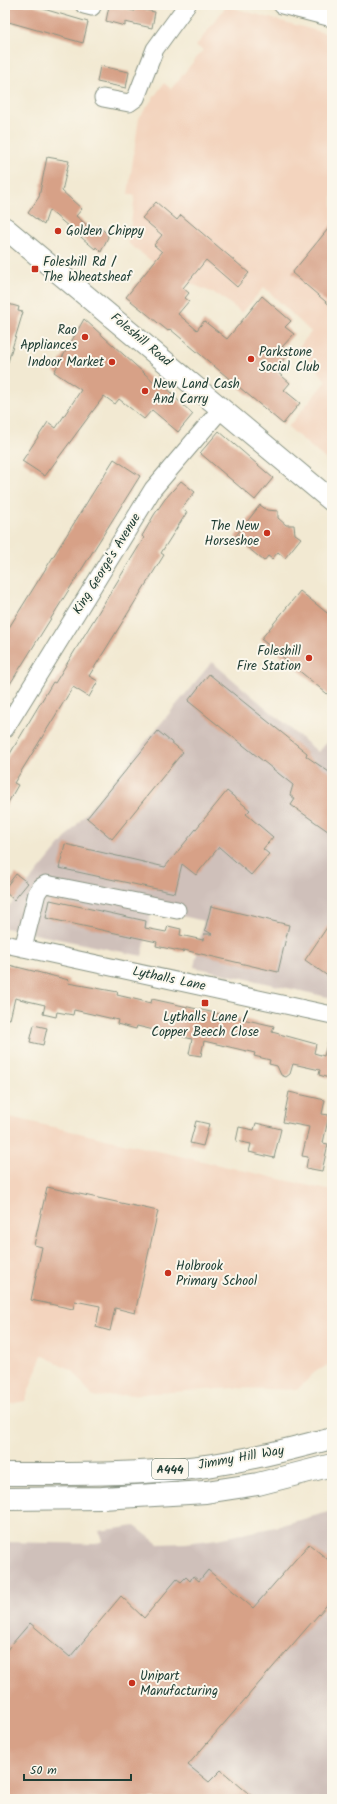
<svg xmlns="http://www.w3.org/2000/svg" width="337" height="1804" viewBox="0 0 337 1804" font-family="Kalam,sans-serif">
	<style>
		.built { fill: #f3d4be }
		.industrial { fill: #cfc0ba }
		.building { fill: #d7a187 }
		.lines { fill: none; stroke-linecap: round; stroke-linejoin: round }
		.minor-casing { stroke: #889383; stroke-width: 19 }
		.major-casing { stroke: #889383; stroke-width: 23 }
		.highway-casing { stroke: #889383; stroke-width: 24 }
		.minor { stroke: #fff; stroke-width: 17 }
		.major { stroke: #fff; stroke-width: 21 }
		.highway { stroke: #fff; stroke-width: 22 }
		.poi-dot { fill: #c8321e; stroke: #fbf7ec; stroke-width: 1.5 }
		.labels { text-anchor: middle; dominant-baseline: central; stroke-width: 4; stroke-linejoin: round; paint-order: stroke }
		.shield { fill: #fbf7ec; stroke: #61756b; stroke-width: 1 }
		.shield-label { font-size: 12px; font-weight: bold; fill: #1f3d34 }
		.poi-label { font-size: 13px; fill: #1f3d34; stroke: #fbf7ec; text-anchor: start }
		.street-label { font-size: 13px; fill: #1f3d34; stroke: #fbf7ec }
	</style>
	<rect width="100%" height="100%" fill="#fbf7ec"/>
	<filter id="ink" filterUnits="userSpaceOnUse"><feTurbulence type="fractalNoise" baseFrequency=".025" numOctaves="2"/><feDisplacementMap in="SourceGraphic" scale="8" xChannelSelector="R" yChannelSelector="G"/><feConvolveMatrix kernelMatrix="1 2 1 2 8 2 1 2 1" color-interpolation-filters="sRGB"/></filter>
	<filter id="wash" filterUnits="userSpaceOnUse"><feTurbulence type="fractalNoise" baseFrequency=".012" numOctaves="4" result="noise"/><feDisplacementMap in="SourceGraphic" scale="16" xChannelSelector="R" yChannelSelector="G"/><feGaussianBlur stdDeviation="0.9" result="paint"/><feColorMatrix in="noise" values="0 0 0 0 0 0 0 0 0 0 0 0 0 0 0 0 0 1.4 0 .05"/><feComposite in="paint" operator="in"/></filter>
	<g filter="url(#wash)">
		<rect width="100%" height="100%" fill="#f2e9d2"/>
		<path class="built" d="M226,6L332,35V465L288,427L326,381L299,347L311,332L264,287L242,313L220,296L194,285L158,266L128,243L135,196L128,194L139,118L164,83L171,89L203,50L196,46Z
			M5,1116L332,1191V1364L316,1371L297,1390L234,1388L93,1397L73,1371L42,1355L25,1401L5,1405Z"/>
		<path class="industrial" d="M212,662L318,752L332,737V998L194,967L204,921L152,909L142,956L5,928V911Z
			M332,1511V1799H5V1542L96,1544L102,1541L99,1531L135,1526L158,1544L186,1543L217,1539L271,1528Z"/>
		<g id="blocks">
			<path class="building" d="M5,5H30L88,22L83,43L5,21Z
				M109,6L135,11L136,8L155,12L152,28L125,22V26L106,21Z
				M100,66L129,72L126,88L97,82Z
				M47,157L69,161L62,191L82,209L76,216L94,231L99,226L107,234L108,237L101,252L96,247L95,249L49,210L44,225L28,213L39,197Z
				M156,202L177,220L181,215L249,273L237,287L206,260L183,288L189,293L185,298L189,301L178,314L197,330L204,321L227,339L262,296L291,321L285,327L294,334L282,347L289,353L275,370L290,383L284,390L300,403L283,424L170,329L168,331L126,297L162,252L154,245L162,235L142,218Z
				M332,224V307L292,273Z
				M5,303L19,307L18,311L23,312L8,362H5Z
				M84,319L154,382L156,379L172,393L171,394L193,414L178,432L152,410L144,419L119,399L115,404L104,396L45,476L22,461L48,422L56,428L81,390L54,372Z
				M219,431L273,478L255,500L200,453Z
				M114,459L140,476L5,692V634Z
				M181,481L195,492L181,509L187,512L161,553L164,555L89,676L98,681L89,697L73,687L14,783L18,785L5,808V762L53,682L55,683L144,538L142,536L154,515L165,499Z
				M260,505L267,510L278,511V518L286,525H294L295,534L301,538L285,558L278,552L272,559L268,556L264,561L235,537Z
				M300,591L332,617V698L261,639Z
				M209,674L307,753L306,756L332,774V834L291,805L295,799L290,795L293,785L188,701Z
				M158,731L183,752L112,839L87,818Z
				M227,791L250,810L246,814L273,837L263,849L269,854L251,875L219,847L196,875L182,864L175,893L59,868L65,844L165,867Z
				M16,874L28,883L14,900L5,892V888Z
				M50,900L146,921L145,928L166,932L168,926L181,929L180,935L203,940L204,934H212L205,930L211,906L289,925L278,972L184,950V952L156,946L157,942L46,918Z
				M332,920V979L305,960Z
				M5,964L69,980L68,983L118,992L117,995L151,1003L152,999L274,1026L272,1032L316,1044L314,1053L324,1056L328,1040H332V1079L319,1075L320,1070L293,1064L290,1074L286,1077L281,1075L277,1066L269,1064L270,1060L254,1056L255,1053L204,1041L201,1056L189,1054L192,1039L137,1026L136,1029L117,1024L118,1020L74,1010L73,1015L57,1012L56,1017L43,1014L45,1005L15,998L10,1019L5,1018Z
				M34,1025L47,1028L43,1045L30,1042Z
				M289,1092L325,1100L322,1114L329,1115L323,1143L328,1144L322,1171L306,1168L308,1157L302,1156L309,1127L283,1122Z
				M196,1121L209,1124L203,1146L190,1143Z
				M256,1123L281,1129L274,1158L249,1152L251,1144L236,1141L239,1127L254,1130Z
				M47,1187L158,1211L135,1313L115,1308L110,1331L96,1327L100,1306L75,1301L73,1309L31,1300L42,1247L34,1245Z
				M309,1544L332,1563V1599L188,1765L209,1782L221,1770L255,1799H5V1652L30,1623L70,1657L121,1596L144,1618L177,1579L181,1582L186,1577L190,1581L193,1576L199,1581L208,1570L253,1608Z"/>
		</g>
	</g>
	<g filter="url(#ink)">
		<use href="#blocks" fill-opacity="0" stroke="#889383" stroke-width="1"/>
		<g class="lines">
			<defs>
				<path id="minor" d="M84,5L92,7
					M282,5L332,18
					M103,98L129,103L136,98L155,49L187,5
					M5,729L153,489L222,408
					M5,944L332,1015
					M23,948L37,893L41,887L46,884L177,910"/>
				<path id="major" d="M5,228L332,501"/>
				<path id="highway" d="M5,1474C69,1474 135,1475 199,1467C244,1461 288,1450 332,1438
					M5,1499L102,1498L206,1492L258,1484L332,1465"/>
			</defs>
			<use href="#minor" class="minor-casing"/>
			<use href="#major" class="major-casing"/>
			<use href="#highway" class="highway-casing"/>
			<use href="#minor" class="minor"/>
			<use href="#major" class="major"/>
			<use href="#highway" class="highway"/>
		</g>
	</g>
	<g class="poi-dot">
		<circle cx="58" cy="231" r="4"/>
		<rect x="31" y="265" width="8" height="8" rx="2"/>
		<circle cx="85" cy="337" r="4"/>
		<circle cx="251" cy="359" r="4"/>
		<circle cx="112" cy="362" r="4"/>
		<circle cx="145" cy="391" r="4"/>
		<circle cx="267" cy="533" r="4"/>
		<circle cx="309" cy="658" r="4"/>
		<rect x="201" y="999" width="8" height="8" rx="2"/>
		<circle cx="168" cy="1273" r="4"/>
		<circle cx="132" cy="1683" r="4"/>
	</g>
	<g class="labels">
		<rect class="shield" x="152" y="1459" width="36" height="20" rx="3"/>
		<g class="shield-label">
			<text x="170" y="1469">A444</text>
		</g>
		<g class="poi-label">
			<text x="66" y="231">Golden Chippy</text>
			<text x="43" y="262">Foleshill Rd /<tspan x="43" dy="15">The Wheatsheaf</tspan></text>
			<text x="77" y="330" text-anchor="end">Rao<tspan x="77" dy="15">Appliances</tspan></text>
			<text x="259" y="352">Parkstone<tspan x="259" dy="15">Social Club</tspan></text>
			<text x="104" y="362" text-anchor="end">Indoor Market</text>
			<text x="153" y="384">New Land Cash<tspan x="153" dy="15">And Carry</tspan></text>
			<text x="259" y="526" text-anchor="end">The New<tspan x="259" dy="15">Horseshoe</tspan></text>
			<text x="301" y="651" text-anchor="end">Foleshill<tspan x="301" dy="15">Fire Station</tspan></text>
			<text x="205" y="1017" text-anchor="middle">Lythalls Lane /<tspan x="205" dy="15">Copper Beech Close</tspan></text>
			<text x="176" y="1266">Holbrook<tspan x="176" dy="15">Primary School</tspan></text>
			<text x="140" y="1676">Unipart<tspan x="140" dy="15">Manufacturing</tspan></text>
		</g>
		<g class="street-label">
			<text transform="translate(141 340) rotate(40)">Foleshill Road</text>
			<text transform="translate(107 564) rotate(-58)">King George's Avenue</text>
			<text transform="translate(169 979) rotate(12)">Lythalls Lane</text>
			<text transform="translate(241 1458) rotate(-10)">Jimmy Hill Way</text>
		</g>
	</g>
	<rect width="337" height="1804" fill="none" stroke="#fbf7ec" stroke-width="20"/>
	<path d="M24 1774v6h107v-6" fill="none" stroke="#1f3d34" stroke-width="2"/>
	<text x="30" y="1774" font-size="12" fill="#1f3d34" stroke="#fbf7ec" stroke-width="3" paint-order="stroke">50 m</text>
</svg>
